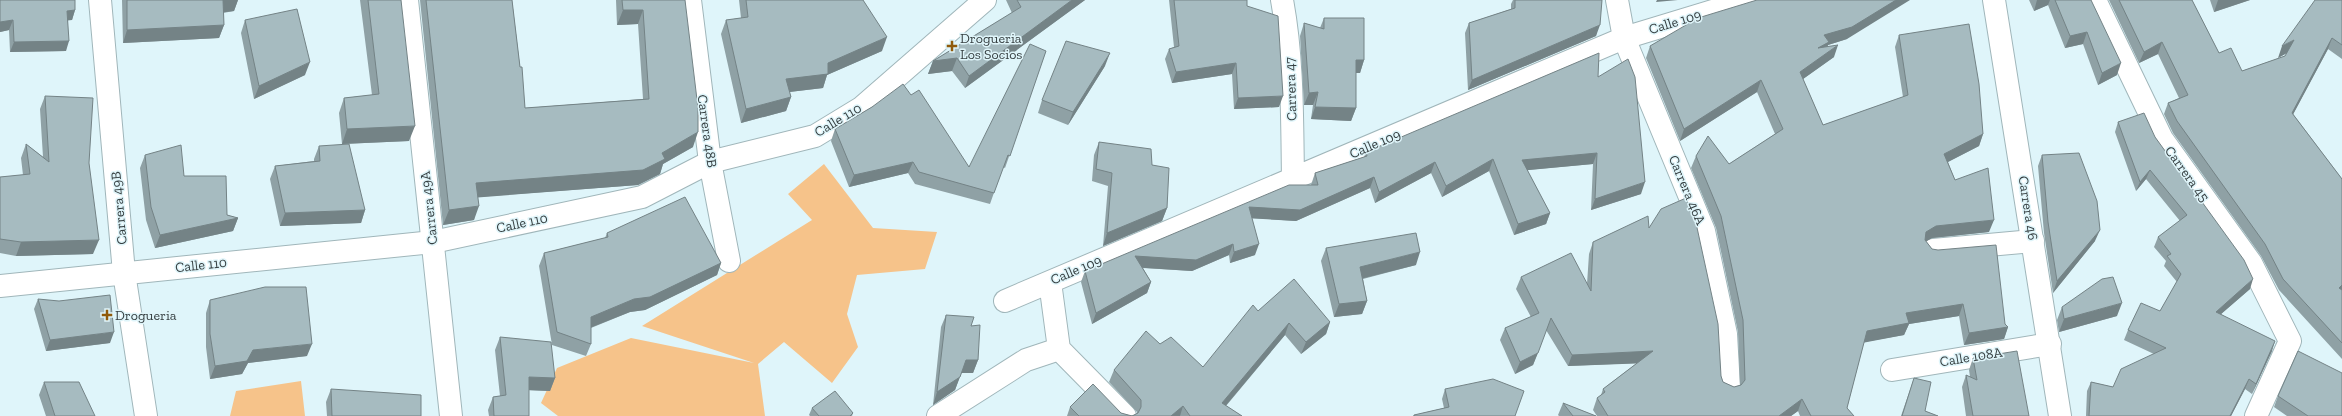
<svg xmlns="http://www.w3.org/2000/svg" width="2342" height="416" viewBox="0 0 2342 416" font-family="'Zilla Slab',serif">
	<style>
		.green { fill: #f6c38a }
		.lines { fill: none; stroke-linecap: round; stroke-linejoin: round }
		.street-casing { stroke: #a0b6ba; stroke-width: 24 }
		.secondary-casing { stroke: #a0b6ba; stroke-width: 24 }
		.street { stroke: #fff; stroke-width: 22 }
		.secondary { stroke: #fff; stroke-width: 22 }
		.wall { fill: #8fa1a5 }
		.shaded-wall { fill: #748386 }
		.building { fill: #a6bbc0; stroke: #748386 }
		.poi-dot { fill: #8f5a0b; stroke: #dff5fa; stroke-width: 1.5 }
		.labels { text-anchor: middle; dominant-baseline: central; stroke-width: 3; stroke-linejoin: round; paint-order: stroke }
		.street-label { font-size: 14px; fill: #353e40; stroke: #dff5fa }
		.poi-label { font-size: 14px; fill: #353e40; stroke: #dff5fa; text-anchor: start }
	</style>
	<rect width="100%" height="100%" fill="#dff5fa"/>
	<path class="green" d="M824,164L873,228L937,232L925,269L857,275L847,314L858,347L832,383L784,342L758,364L765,416H558L541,403L557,368L631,338L754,363L642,326L812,220L788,194Z
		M301,381L305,416H230L236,391Z"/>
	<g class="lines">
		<defs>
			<path id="street" d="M100,0L124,273L146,416
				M407,0L451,416
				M690,0L710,162L729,261
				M1282,0C1293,59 1292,119 1293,179
				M1617,0L1624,38L1704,231L1726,334L1729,387
				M2095,0L2162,139L2251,263L2290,341L2256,416
				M1933,250L2033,241
				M1050,282L1059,349L1125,416
				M1005,301L1624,38L1749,0
				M1892,370L2050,344
				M938,416L1026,360L1059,349"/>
			<path id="secondary" d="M1994,0L2060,416
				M0,286L433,242L642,197L710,162L815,136L861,108L985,0"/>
		</defs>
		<use href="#street" class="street-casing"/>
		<use href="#secondary" class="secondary-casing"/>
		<use href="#street" class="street"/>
		<use href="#secondary" class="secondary"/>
	</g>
	<path class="wall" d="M0,0L75,10L72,20H68L66,51L10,52L9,30L0,32Z
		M122,0H238L234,11L223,13L224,25L219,38L123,43Z
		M360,0H401L409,141L342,144L339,113L344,98L372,95Z
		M420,0H512L525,108L643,99L638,24L617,25L616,0H685L693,147L663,164L660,174L638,185L478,197L474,220L443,225Z
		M739,0H863L882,51L827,75L823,88L789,92L791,97L786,111L741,123L721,34L726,20L741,18Z
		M1006,0H1085L965,88L952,71L928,74L933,61L1012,13Z
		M1169,0H1247V6L1279,107L1234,109L1232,74L1172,83L1165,59L1169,49L1174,47Z
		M1513,0H1602L1596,36L1468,90L1465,33L1469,23L1511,9V4Z
		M2029,0H2091L2117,75L2098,85L2083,44L2065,48L2048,5L2034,11Z
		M2109,0H2192L2219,53L2242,71L2285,56L2287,53L2278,58L2342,0V59L2328,49L2293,114L2342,179V359L2279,290L2261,256L2173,133L2164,114L2168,103L2179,98L2158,54L2139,63Z
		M2210,0H2250L2214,12Z
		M1324,18L1364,60L1360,73H1356V108L1351,121L1311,119L1313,105H1304L1300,36L1304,23L1320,28Z
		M245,20L305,75L254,99L241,33Z
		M1899,35L1983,134L1979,146L1948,162L1955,180L1989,232L1932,238L1926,241L1932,249L2008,327L2004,339L1964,345L1959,316L1909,324L1904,335L1864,342L1847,408L1854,416H1800L1798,411L1791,416H1597L1593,410L1597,398L1601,395L1603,389L1637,363L1568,366L1546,330L1533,365L1515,374L1500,340L1505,328L1531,317L1516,289L1521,277L1587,284L1589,254L1593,242L1649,228L1721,376L1723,382L1734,387L1740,385L1738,332L1716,228L1691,168L1696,156L1729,164L1775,134L1757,92L1680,141L1646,58L1650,46L1847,39L1828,45L1827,47L1834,57L1803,79L1823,125L1903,97L1895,47Z
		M1046,51L1005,168L1003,167L990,204L915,184L908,173L849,187L831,141L835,129L872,107L911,95L969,167Z
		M1105,66L1068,125L1038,113L1042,100Z
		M1598,77L1641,194L1591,210L1593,164L1527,170L1550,213L1546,224L1514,235L1489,171L1442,197L1431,173L1375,203L1370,188L1296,221L1252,218L1255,255L1230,263L1229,255L1192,271L1143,268L1151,282L1147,293L1092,324L1081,282L1085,271L1311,185L1315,173L1364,157L1366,152Z
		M45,96L89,163L93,254L16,256L0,253V177L23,175L21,158L26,144L43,157L40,109Z
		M2118,122L2155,137L2250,289L2221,314L2272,351L2252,394L2245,389L2231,416H2086L2087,391L2091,382L2113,387L2154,354L2124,340L2128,330L2160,311L2177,282L2164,266L2166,261L2154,247L2158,237L2180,221L2146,179L2136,191L2115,132Z
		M1099,142L1152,165L1167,208L1162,221L1103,246L1108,186L1092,181L1094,155Z
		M319,146L365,210L361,223L280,226L270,179L275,166L314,161V159Z
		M145,155L184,176L227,215L238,218L233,231L155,248L146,220L140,168Z
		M2042,155L2095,241L2053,293L2044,233L2038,166Z
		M607,233L721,263L717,275L645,310L630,312L591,328V344L586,356L552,345L539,266L544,253L605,238Z
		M1326,248L1416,265L1363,279L1367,301L1362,314L1334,317L1321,261Z
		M38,299L110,343L46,351L34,309Z
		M210,300L307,356L248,363L242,374L210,379L206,347V313Z
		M2062,307L2117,316L2059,332L2057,320Z
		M1258,311L1330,322L1326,334L1301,354L1285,335L1226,406L1242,416H1067L1070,407L1121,413L1132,416L1137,413V412L1109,382L1114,370L1203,367Z
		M946,315L971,326L978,360L973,373H961L955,390L933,405L941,327Z
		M500,337L555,378L550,391L529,390V416H489L488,410L493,397L500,396L495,350Z
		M1973,358L2029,416H1966L1962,387L1966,375L1970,377L1969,370Z
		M1914,378L1925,411L1938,416H1901Z
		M44,382L95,416H46L39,395Z
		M331,389L421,416H327L326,402Z
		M1445,389L1515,416H1413L1414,415L1444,408L1442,399Z
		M2278,396L2342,416H2287L2274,407Z
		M1563,403L1596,416H1559L1558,415Z
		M812,408L853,413L852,416H810L809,415Z"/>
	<path class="shaded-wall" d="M223,0H238L234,11L218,13Z
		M1072,0H1085L965,88L969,76Z
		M1657,0H1678L1656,2Z
		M1896,0H1910L1847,39L1828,45L1825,54L1818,48L1824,35Z
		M2037,0H2050L2048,5L2034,11Z
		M2218,0H2250L2214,12Z
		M75,10L72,20L63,21L67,11Z
		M623,10H643L638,24L617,25Z
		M13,20L9,30L0,32V22Z
		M224,25L219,38L123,43L127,30Z
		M1600,25L1596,36L1468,90L1472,80Z
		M2087,32L2083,44L2065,48L2070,36Z
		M887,37L882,51L827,75L823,88L781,93L786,79L828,63Z
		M2332,38L2328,49L2288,124L2292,113Z
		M2294,40L2290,51L2278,58L2282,46Z
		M69,41L66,51L10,52L14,42Z
		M2162,42L2158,54L2139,63L2144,52Z
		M1838,45L1834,57L1796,84L1800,72Z
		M1110,53L1105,66L1068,125L1073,112Z
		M957,58L952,71L928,74L933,61Z
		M1356,60H1364L1360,73H1351Z
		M310,62L305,75L254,99L259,86Z
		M1236,63L1232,74L1172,83L1176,72Z
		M2121,63L2117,75L2098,85L2102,73Z
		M1761,80L1757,92L1680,141L1684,129Z
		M1318,92L1313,105H1304L1309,93Z
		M1283,96L1279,107L1234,109L1238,98Z
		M791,97L786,111L741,123L746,109Z
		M1315,107L1356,108L1351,121L1311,119Z
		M415,126L409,141L342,144L347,129Z
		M698,132L693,147L663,164L660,174L638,185L471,198L476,183L662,153Z
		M1983,134L1979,146L1940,166L1944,154Z
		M1597,153L1593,164L1518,171L1522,160Z
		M1493,159L1489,171L1442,197L1446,186Z
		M913,162L908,173L849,187L854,175Z
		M1435,162L1431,173L1375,203L1379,192Z
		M2150,170L2146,179L2136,191L2140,182Z
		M1374,177L1370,188L1296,221L1245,218L1249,207Z
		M1645,182L1641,194L1591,210L1595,199Z
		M479,206L474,220L443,225L449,210Z
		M1167,208L1162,221L1103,246L1107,233Z
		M365,210L361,223L280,226L285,213Z
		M1550,213L1546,224L1514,235L1518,224Z
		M238,218L233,231L155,248L160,235Z
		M1994,220L1989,232L1932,238L1922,244L1926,232L1936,226Z
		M2100,230L2095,241L2053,293L2057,281Z
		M99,240L93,254L16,256L21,242Z
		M1233,244L1229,255L1192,271L1131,267L1135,256Z
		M1259,244L1255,255L1230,263L1234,252Z
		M1420,252L1416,265L1356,280L1360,267Z
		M721,263L717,275L645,310L630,312L587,329L591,317Z
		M2253,279L2250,289L2213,321L2216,312Z
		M1151,282L1147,293L1092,324L1096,313Z
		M2342,285V291L2339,288Z
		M1367,301L1362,314L1334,317L1339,304Z
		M2122,303L2117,316L2059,332L2064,319Z
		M1963,304L1959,316L1909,324L1904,335L1862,343L1867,331L1906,313Z
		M1330,322L1326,334L1301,354L1306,342Z
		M1289,323L1285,335L1217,416L1222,403Z
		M2008,327L2004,339L1964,345L1969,333Z
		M114,332L110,343L46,351L50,340Z
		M2275,341L2272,351L2252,394L2256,384Z
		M312,344L307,356L248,363L242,374L210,379L215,366L253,350Z
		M1653,351L1649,363L1568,366L1572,355Z
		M1538,353L1533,365L1515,374L1520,362Z
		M966,360H978L973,373H961Z
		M529,377L555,378L550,391L524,390Z
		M960,377L955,390L933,405L937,392Z
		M2249,379L2245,389L2231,416H2230Z
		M1802,399L1798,411L1791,416H1779Z
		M1183,406L1180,416H1171Z"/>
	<path class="building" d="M0,0H75V10L67,11L69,41L14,42L13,20L0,22Z
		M127,0H226H223L224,25L127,30Z
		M368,0H401L415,126L347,129L344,98L379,94Z
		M426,0H512L520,67H522L525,108L649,99L643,10H623L622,0H685L698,108V132L662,153L665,159L643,170L476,183L479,206L449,210Z
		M746,0H863L887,37L828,63V74L786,79L791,97L746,109L726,20L748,17Z
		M1017,0H1072L969,76L957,58L933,61L1021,7Z
		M1174,0H1247V6L1278,16L1283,96L1238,98L1236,63L1176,72L1169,49L1179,46Z
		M1515,0H1602L1600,25L1472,80L1469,23L1515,8Z
		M1757,0H1896L1852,27L1824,35L1829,42L1818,48L1838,45L1800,72L1823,125L1908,95L1899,35L1969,24L1979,84L1983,134L1944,154L1955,180L1988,168L1994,220L1936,226L1926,232L1925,240L1932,249L1938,250L1996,245L2005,324L2008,327L1969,333L1963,304L1906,313L1909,323L1867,331L1847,408L1854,416H1811L1802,399L1779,416H1608L1597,398L1605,392L1603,389L1653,351L1572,355L1551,318L1538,353L1520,362L1505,328L1539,313L1521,277L1571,253L1591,291L1593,242L1648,216L1649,228L1661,209L1686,198L1696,223L1718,324L1721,376L1723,382L1734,387L1741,385L1745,380L1743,320L1721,216L1696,156L1708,136L1729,164L1783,129L1761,80L1684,129L1650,46L1698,18Z
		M2055,0H2091L2121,63L2102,73L2087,32L2070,36Z
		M2119,0H2192L2219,53L2231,48L2242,71L2285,56L2294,40L2282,46L2315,0H2342V45L2332,38L2292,113L2342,179V285L2339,288L2342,290V343L2283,279L2265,244L2177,121L2168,103L2188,95L2162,42L2144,52Z
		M297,9L310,62L259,86L245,20Z
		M1324,18H1364V60H1356V108L1315,107L1318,92L1309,93L1304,23L1324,29Z
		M1066,41L1110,53L1073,112L1042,100Z
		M1030,44L1046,51L1010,156L1008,155L994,193L919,172L913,162L854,175L835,129L872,107L903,84L911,95L919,90L969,167Z
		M1599,53L1598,77L1628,59L1635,77L1645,182L1595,199L1597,153L1522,160L1550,213L1518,224L1493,159L1446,186L1435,162L1379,192L1374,177L1300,210L1249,207L1259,244L1234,252L1233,244L1196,260L1135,256L1151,282L1096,313L1085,271L1289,185H1318L1315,173L1367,156L1366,152Z
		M45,96L93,98L89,163L99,240L21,242L0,239V177L30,174L26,144L49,162Z
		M2144,113L2155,137L2244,260L2253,279L2216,312L2275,341L2256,384L2249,379L2230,416H2089L2091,382L2113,387L2121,369L2166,348L2128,330L2141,303L2160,311L2181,274L2167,256L2171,254L2158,237L2187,215L2150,170L2140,182L2118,122Z
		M1099,142L1151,149L1152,165L1169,168L1167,208L1107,233L1112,173L1096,169Z
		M349,144L365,210L285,213L275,166L320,161L319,146Z
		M181,145L184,176H226L227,215L238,218L160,235L151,207L145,155Z
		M2079,153L2097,201L2100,230L2057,281L2048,222L2042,155Z
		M685,197L721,263L650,297L634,299L591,317V344L557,332L544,253L608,237L607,233Z
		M1416,233L1420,252L1360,267L1367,301L1339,304L1326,248Z
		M2113,277L2122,303L2064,319L2062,307L2102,279Z
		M1294,279L1330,322L1306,342L1289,323L1222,403L1242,416H1190L1183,406L1171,416H1079L1070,407L1093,384L1121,413L1132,416L1138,413L1141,407V400L1114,370L1146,331L1160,344L1171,337L1203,367L1253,305L1258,311Z
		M265,287H306L312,344L253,350L247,361L215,366L210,334V300Z
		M110,295L114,332L50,340L38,299L59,301Z
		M946,315L974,317L971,326L980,325L978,360H966L960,377L937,392Z
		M500,337L551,342L555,378L529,377V416H494L493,397L506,395Z
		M2017,351L2029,416H1973L1966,375L1977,380L1973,358Z
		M2298,351L2342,373V416H2308L2278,396Z
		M1914,378L1931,382L1925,411L1938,416H1902Z
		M1493,379L1524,391L1515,416H1414V415L1449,407L1445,389Z
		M44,382H79L95,416H55Z
		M331,389L421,395V416H332Z
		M835,391L853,413L850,416H819L812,408Z
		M1563,403L1596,416H1573Z"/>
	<g class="poi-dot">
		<path d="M950 40h4v4h4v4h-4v4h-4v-4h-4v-4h4z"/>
		<path d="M105 309h4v4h4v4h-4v4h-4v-4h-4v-4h4z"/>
	</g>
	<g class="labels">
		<g class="street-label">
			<text transform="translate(1675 22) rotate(-17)">Calle 109</text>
			<text transform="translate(1291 89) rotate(-92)">Carrera 47</text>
			<text transform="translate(838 120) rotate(-31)">Calle 110</text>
			<text transform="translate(707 131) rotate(82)">Carrera 48B</text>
			<text transform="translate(1375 144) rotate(-23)">Calle 109</text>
			<text transform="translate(2187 174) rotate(54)">Carrera 45</text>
			<text transform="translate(1687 190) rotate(67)">Carrera 46A</text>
			<text transform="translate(119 208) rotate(-95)">Carrera 49B</text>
			<text transform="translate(429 208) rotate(-96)">Carrera 49A</text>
			<text transform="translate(2028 208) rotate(81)">Carrera 46</text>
			<text transform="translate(522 223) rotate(-12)">Calle 110</text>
			<text transform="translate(201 265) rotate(-6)">Calle 110</text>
			<text transform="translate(1076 270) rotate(-23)">Calle 109</text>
			<text transform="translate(1971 357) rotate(-9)">Calle 108A</text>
		</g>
		<g class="poi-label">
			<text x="960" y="38">Drogueria<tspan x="960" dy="16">Los Socios</tspan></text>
			<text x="115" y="315">Drogueria</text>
		</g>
	</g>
</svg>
